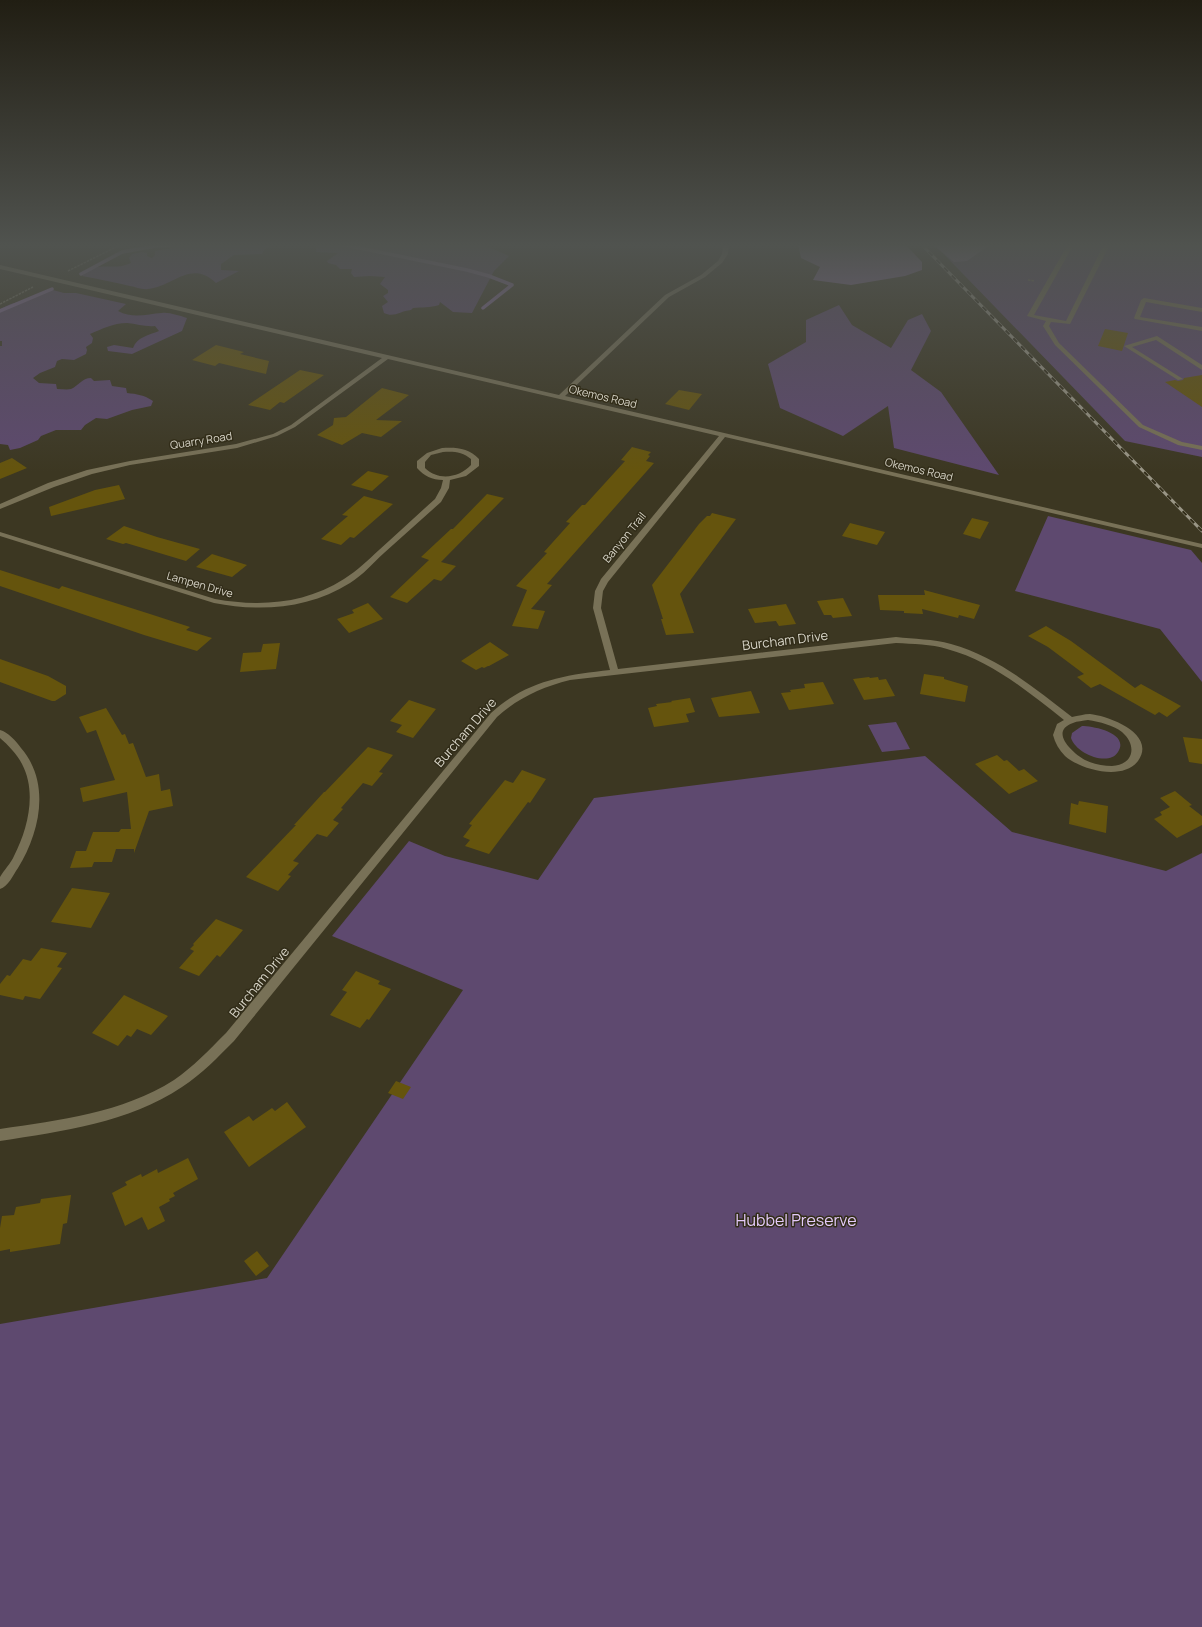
<svg xmlns="http://www.w3.org/2000/svg" width="1202" height="1627" viewBox="0 0 1202 1627" font-family="Manrope,sans-serif">
	<style>
		.green { fill: #5e496f }
		.water { fill: #8a6da2 }
		.lines { fill: none; stroke-linecap: round; stroke-linejoin: round }
		.stream { stroke: #8a6da2; stroke-width: 3.5 }
		.building { fill: #65540d }
		.path { stroke: #777361; stroke-width: 1.5; stroke-dasharray: 2.5 1; stroke-linecap: butt }
		.minor { fill: #787157; fill-rule: evenodd }
		.rail-casing { stroke: #9a9686; stroke-width: 3 }
		.rail { stroke: #322d19; stroke-width: 2; stroke-dasharray: 5.5; stroke-linecap: butt }
		.labels { text-anchor: middle; dominant-baseline: central; stroke-width: 3; stroke-linejoin: round; paint-order: stroke }
		.far-street-label { font-size: 11px; fill: #d7d4c7; stroke: #322d19 }
		.street-label { font-size: 13px; fill: #d7d4c7; stroke: #322d19 }
		.near-park-label { font-size: 16px; fill: #e4cafa; stroke: #322d19 }
	</style>
	<rect width="100%" height="100%" fill="#3c3722"/>
	<path class="green" d="M179,244H279C272,245 264,247 262,254L234,255L221,264V270L239,271L216,283C191,259 173,287 148,289C142,290 136,287 130,286C114,282 98,279 82,276C98,259 113,272 131,263L129,258L132,254L142,252L147,253V256L152,258L155,255V251L177,247Z
		M316,244H482L509,256L494,271L472,313L453,312L440,302L439,305C430,308 422,307 413,308L411,310C400,311 394,318 384,313L382,306L388,302L383,296L388,293V290L380,284L385,277L370,276L354,277L351,273L352,269H340L336,265L328,263L327,261L338,253L316,252Z
		M934,244H1202V457L1125,441Z
		M49,289L64,293H76L126,304L118,311C133,319 147,314 162,313C169,312 180,316 187,318L182,331L132,354L108,351L107,347L114,345L133,348C137,337 149,335 159,331L155,326C146,327 137,324 127,323C113,323 102,329 90,334L93,338L92,343L86,347L87,350L86,354L74,360L62,359L57,361L55,367L40,373L33,378L39,383L56,384L57,389C62,389 67,390 71,389C78,386 82,378 91,378L94,381L110,380L112,386L126,388L127,393C137,394 144,395 153,401L151,406L132,410L107,419L96,418L85,425L81,430H56L41,436L38,440L20,448L10,450L8,445L0,444V346H2V341H0V309L11,304L26,300Z
		M839,305L852,325L891,348L908,320L922,314L931,331L911,370L941,392L999,475L894,448L888,406L843,436L780,408L768,364L806,342V320Z
		M1048,516L1191,550L1202,563V682L1160,629L1015,591Z
		M896,722L910,749L882,752L868,725Z
		M1082,726C1093,726 1130,733 1118,752C1109,767 1076,754 1071,738L1072,733Z
		M925,756L1012,832L1166,871L1202,853V1627H0V1324L267,1278L463,990L332,936L409,841L445,856L538,880L594,798Z"/>
	<path class="water" d="M798,244H905L922,262V270L905,276L851,285L813,280L820,267L801,258Z
		M932,244H991L967,261L954,262Z"/>
	<g class="lines">
		<path class="stream" d="M340,244L467,270L489,276L512,285L483,308
			M81,274L122,252L156,246L184,244
			M0,311L52,289"/>
	</g>
	<path class="building" d="M1105,329L1128,333L1122,351L1098,346Z
		M216,345L244,352L240,354L269,361L266,374L219,363L215,366L192,360Z
		M300,370L324,375L284,403L280,402L270,410L248,405Z
		M1202,375V407L1165,382L1175,380L1178,381L1183,380L1184,378Z
		M382,388L409,395L376,420L402,421L381,437L362,433L342,445L317,435L333,425L334,418L346,417Z
		M679,390L702,394L689,410L665,404Z
		M632,447L651,452L648,455L650,456L646,461L654,463L547,584L552,585L531,609L545,611L538,629L512,626L527,590L516,586L547,553L544,552L570,523L566,522L582,505H585L625,461L621,460Z
		M12,458L27,468L0,479V463Z
		M368,471L389,476L372,491L351,485Z
		M119,485L125,499L51,516L49,507L95,490Z
		M487,494L504,498L441,562L456,566L441,581L434,579L407,603L390,597L429,560L421,557L451,529H453Z
		M364,496L393,504L354,538L350,537L341,545L321,539L348,516L342,515Z
		M712,513L736,519L680,594L694,633L666,635L661,619H663L652,585L699,524L707,516H710Z
		M972,518L989,522L980,539L963,534Z
		M850,523L885,532L877,545L842,536Z
		M124,526L157,537L200,549L186,561L126,543L123,544L106,539Z
		M212,554L247,565L232,577L196,567Z
		M0,570L59,589L62,586L150,614L190,627L186,630L212,638L197,651L144,635L0,586Z
		M924,590L980,605L974,619L959,615L958,618L922,609L923,614L904,613V611L880,610L878,595H925Z
		M843,598L852,616L833,618L831,615H824L817,601Z
		M368,603L383,619L349,633L337,619L354,613L352,610Z
		M786,604L796,624L779,626L776,621L755,623L748,609Z
		M1046,626L1071,641L1135,688L1141,684L1181,706L1167,717L1159,712L1155,715L1100,684L1091,688L1077,677L1084,674L1048,647L1028,636Z
		M490,642L509,655L489,666H488L484,668L482,667L476,670L461,661Z
		M280,643L276,669L240,672L243,653L261,652L263,644Z
		M0,659L48,676L66,686V694L55,701H52L0,682Z
		M924,674L944,677V679L968,686L965,702L920,694Z
		M869,677L870,678L878,677L879,680L886,679L895,696L864,700L853,679Z
		M823,682L834,704L789,710L781,693L791,692L790,690L805,688L804,684Z
		M751,691L760,713L719,717L711,698Z
		M690,698L695,712L686,714L689,722L654,727L648,708L657,706L656,704L672,702L671,701Z
		M409,700L436,709L413,738L396,732L402,725L390,721Z
		M106,708L122,735L125,734L129,744L133,743L146,777L159,774L161,791L170,789L173,806L149,811L134,853V849H116L112,862H94L92,867L70,868L76,851H86L93,832H119L121,829H131L127,792L83,802L80,788L115,780L96,730L87,733L79,717Z
		M1183,737L1202,739V764L1189,762Z
		M368,747L393,755L379,772L383,773L372,786L363,783L341,808L343,809L333,820L339,823L327,837L317,834L293,861L299,863L288,875L291,876L278,891L246,877L296,825H294L324,792H325Z
		M997,755L1004,761L1007,760L1019,771L1024,769L1038,781L1009,794L975,764Z
		M522,770L546,779L530,803L528,802L489,854L465,846L470,840L463,837L472,825L469,824L505,780L513,783Z
		M1175,791L1192,805L1189,806L1202,816V825L1177,838L1154,819L1162,815L1160,812L1170,807L1160,798Z
		M1079,801L1108,806L1106,833L1069,824L1071,803L1078,805Z
		M72,888L110,893L91,928L51,922Z
		M216,919L243,930L220,957L217,955L199,976L179,968L194,951L190,949L194,945L193,944Z
		M41,948L67,953L57,967L62,968L40,999L25,996L23,1000L0,995V984L7,975L10,976L23,959L31,961Z
		M356,971L380,981L378,984L391,989L369,1020L367,1019L360,1028L330,1015L347,992L342,990Z
		M124,995L168,1016L151,1035L137,1029L131,1037L127,1035L118,1046L92,1033Z
		M396,1081L411,1087L403,1099L388,1093Z
		M287,1102L306,1127L249,1167L224,1132L249,1116L253,1121L272,1108L275,1111Z
		M188,1158L198,1179L173,1193L175,1196L169,1199L170,1201L159,1207L165,1221L148,1230L142,1217L125,1226L112,1193L127,1185L125,1182L141,1174L142,1177L157,1169L158,1173Z
		M71,1195L67,1223L63,1224L60,1244L10,1252V1249L0,1251V1228L2,1216L14,1215L16,1207L40,1203L41,1199Z
		M257,1251L269,1266L256,1276L244,1261Z"/>
	<g class="lines">
		<path class="path" d="M68,271L122,244
			M1028,280L1035,281
			M0,304L33,287"/>
		<path class="minor" d="M723,244H729L728,254L722,263L705,277L669,297L565,396L1202,544V548L725,437L608,582L603,591L601,608L618,669L896,637C914,639 933,639 951,644C998,657 1034,688 1072,717C1078,716 1084,714 1090,714C1109,716 1157,734 1138,761C1123,781 1081,770 1065,756C1059,750 1055,743 1053,735L1057,724L1064,720C1028,692 992,661 947,649C931,644 913,644 896,643L570,680C542,687 518,698 497,717L234,1041C218,1057 202,1074 182,1087C128,1123 63,1131 0,1141V1129C60,1120 122,1113 174,1080C193,1067 209,1050 226,1033L491,713C526,681 564,675 610,670L593,608L595,591L601,579L719,436L388,359L295,427L277,436L237,448L130,465L92,474L54,487L0,509V504L48,483L87,470L130,461L236,444L273,434L291,425L382,358L0,269V265L559,395L665,295L701,275L718,261L722,254ZM1088,720C1100,722 1113,725 1122,732C1138,746 1133,765 1112,766C1103,766 1093,764 1085,760C1072,753 1049,731 1073,723C1077,721 1083,721 1088,720Z
			M1068,244H1074L1034,315L1066,321L1104,244H1110L1070,324L1051,322L1049,326L1059,343L1143,425L1182,442L1202,446V450L1178,445L1139,427L1055,345L1043,326L1046,321L1027,316Z
			M1144,298L1202,308V312L1146,302L1140,317L1202,327V331L1135,319L1134,318L1141,300Z
			M1157,336L1202,365V370L1156,340L1132,347L1183,379L1178,380L1124,346Z
			M442,448C456,447 469,448 479,459V466L466,476L450,480L449,488L441,502C422,519 403,536 384,553C373,563 363,575 350,583C309,609 260,612 214,603L0,536V532L215,599C260,607 305,604 344,579C357,571 368,560 379,550C398,533 416,516 435,499L441,488L443,480C432,480 424,476 417,468V461L427,453ZM443,452C453,451 463,452 471,459V465C459,478 438,481 425,468V462L431,455Z
			M0,730C8,732 16,741 21,748C51,783 40,832 18,868C13,875 8,887 0,889C0,885 0,880 0,877C4,870 11,863 14,856C28,829 37,792 22,764C17,754 8,745 0,738Z"/>
		<defs>
			<path id="rail" d="M921,244L1202,531"/>
		</defs>
		<use href="#rail" class="rail-casing"/>
		<use href="#rail" class="rail"/>
	</g>
	<linearGradient id="sky" x2="0" y2="1"><stop stop-color="#211e13"/><stop offset="0.52" stop-color="#50534f"/><stop offset="1" stop-color="#50534f" stop-opacity="0"/></linearGradient>
	<rect width="1202" height="472" fill="url(#sky)"/>
	<g class="labels">
		<g class="far-street-label">
			<text transform="translate(603 396) rotate(13)">Okemos Road</text>
			<text transform="translate(201 440) rotate(-9)">Quarry Road</text>
			<text transform="translate(919 469) rotate(13)">Okemos Road</text>
			<text transform="translate(624 537) rotate(-51)">Banyon Trail</text>
			<text transform="translate(200 584) rotate(16)">Lampen Drive</text>
		</g>
		<g class="street-label">
			<text transform="translate(785 640) rotate(-7)">Burcham Drive</text>
			<text transform="translate(465 732) rotate(-49)">Burcham Drive</text>
			<text transform="translate(259 982) rotate(-51)">Burcham Drive</text>
		</g>
		<g class="near-park-label">
			<text x="796" y="1220">Hubbel Preserve</text>
		</g>
	</g>
</svg>
